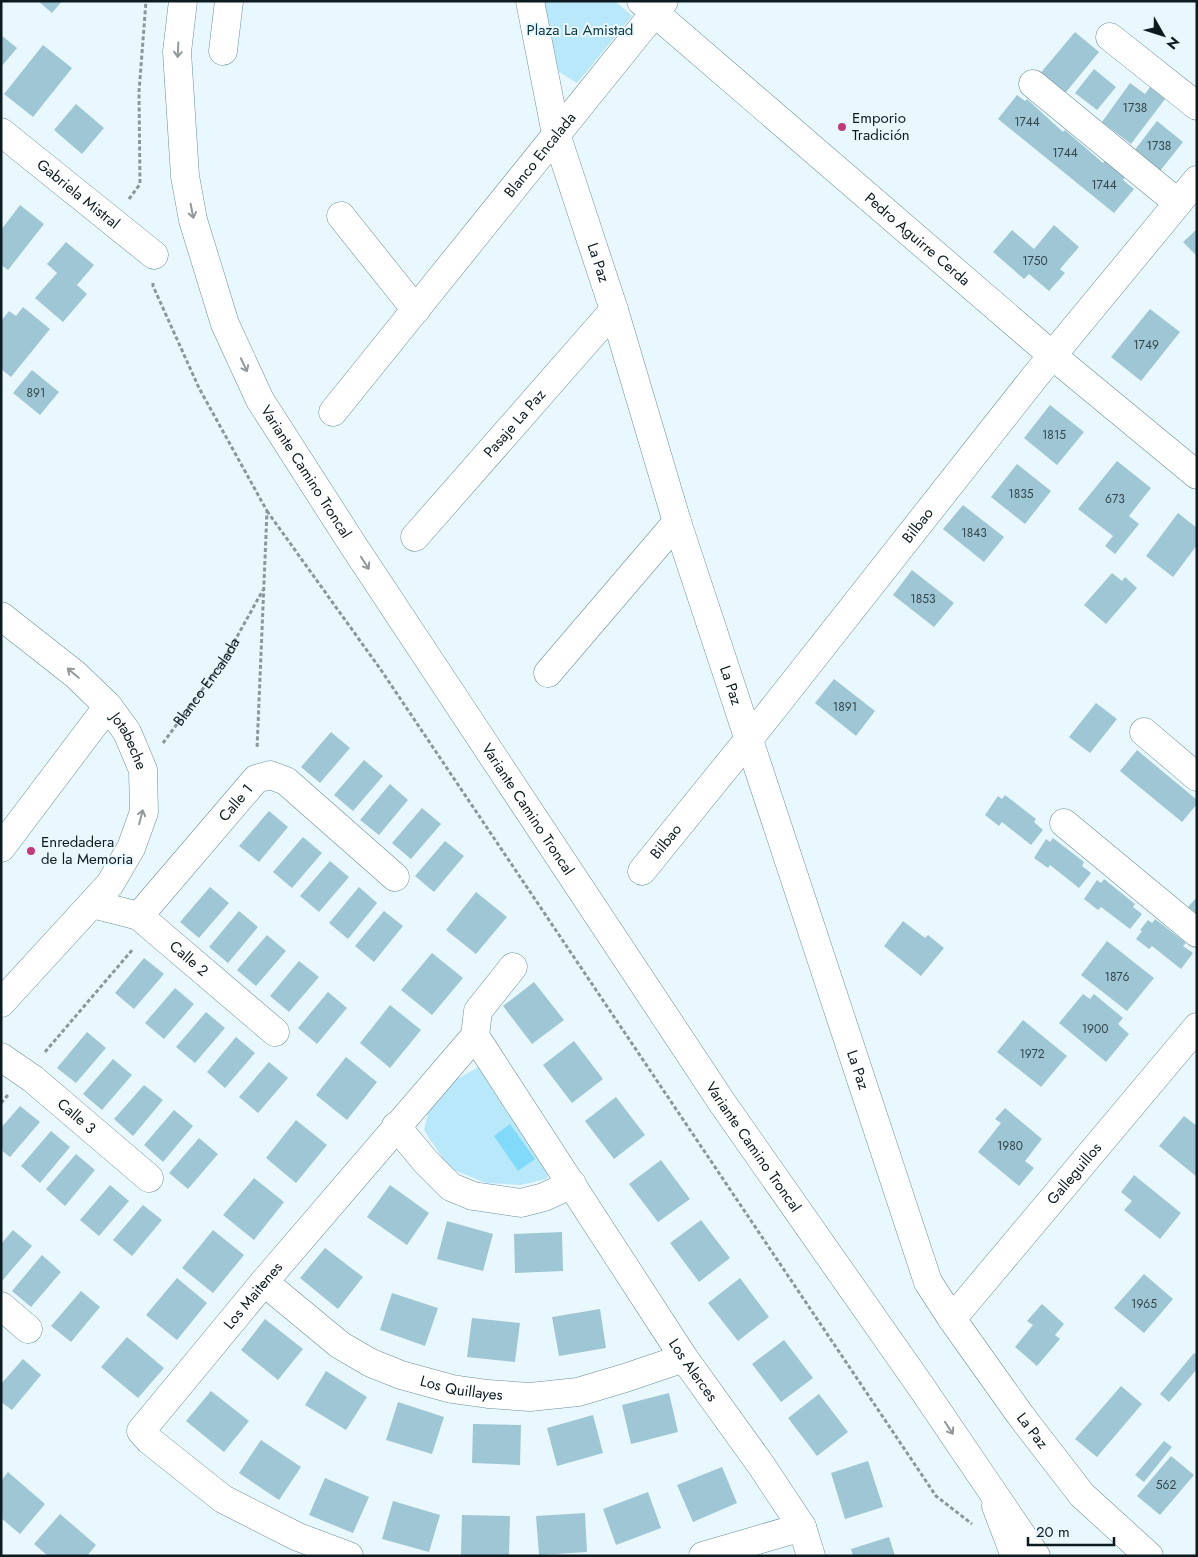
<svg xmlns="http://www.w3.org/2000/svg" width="1198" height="1557" viewBox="0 0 1198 1557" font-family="Jost,sans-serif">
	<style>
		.green { fill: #b9e8fa }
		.water { fill: #81dafa }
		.building { fill: #9fc6d4 }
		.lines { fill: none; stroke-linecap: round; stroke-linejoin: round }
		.minor-casing { stroke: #6a8f9c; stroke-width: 29 }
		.major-casing { stroke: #6a8f9c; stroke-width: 29 }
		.path { stroke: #89989d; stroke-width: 3; stroke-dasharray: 4 2.5; stroke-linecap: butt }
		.minor { stroke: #fff; stroke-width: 28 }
		.major { stroke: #fff; stroke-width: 28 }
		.oneway { stroke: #92989b }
		.poi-dot { fill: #c13a7b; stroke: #e9f8fe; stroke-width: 2 }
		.labels { text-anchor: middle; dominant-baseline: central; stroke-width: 4; stroke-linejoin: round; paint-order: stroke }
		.number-label { font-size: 12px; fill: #31464d }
		.park-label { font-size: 15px; fill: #0d3845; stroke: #e9f8fe }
		.poi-label { font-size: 15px; fill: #0c1b20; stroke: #e9f8fe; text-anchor: start }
		.street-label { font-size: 15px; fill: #0c1b20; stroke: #e9f8fe }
	</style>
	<rect width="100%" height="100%" fill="#e9f8fe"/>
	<path class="green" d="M543,1H615L632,16L577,83L559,72Z
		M484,1064L552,1170L546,1179L521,1185L486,1183L449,1168L424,1130L430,1104L448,1084Z"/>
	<path class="water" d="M510,1124L535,1159L518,1171L494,1136Z"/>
	<path class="building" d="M38,1H62L52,13Z
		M1075,32L1099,52L1062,97L1038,76Z
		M1,35L17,48L1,67Z
		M43,45L72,68L33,117L4,94Z
		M1094,69L1116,87L1097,110L1075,93Z
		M1130,83L1145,94L1153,83L1168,95L1131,144L1102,122Z
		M1017,95L1025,101L1027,99L1063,132L1065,130L1103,163L1105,160L1125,177L1123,180L1134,189L1114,213L998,119Z
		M76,104L104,128L82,154L54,130Z
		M1157,121L1183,142L1160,171L1134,151Z
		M20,205L44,224L8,270L1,265V230Z
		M1054,225L1079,247L1060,269L1065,273L1049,291L1029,274L1024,279L993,252L1012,230L1034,249Z
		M1197,229V256L1183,242Z
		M66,242L94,265L77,285L87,294L63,322L35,298L57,273L47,264Z
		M23,307L50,329L11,377L1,369V321L9,311L16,316Z
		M1150,309L1180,332L1141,381L1111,357Z
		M32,370L59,392L40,415L13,393Z
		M1050,405L1084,432L1057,465L1024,438Z
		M1117,461L1151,488L1129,516L1139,524L1115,554L1105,546L1113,536L1078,509Z
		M1017,464L1051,491L1025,524L991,497Z
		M963,505L1004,537L984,562L943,529Z
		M1178,513L1197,528V545L1173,577L1146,556Z
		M912,570L954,603L934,627L893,595Z
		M1112,573L1122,581L1125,577L1137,588L1106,624L1084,605Z
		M834,679L875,711L856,736L815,703Z
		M1096,703L1117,719L1090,753L1069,737Z
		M331,732L350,748L320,783L301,767Z
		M1137,750L1197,800V804L1182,822L1120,771Z
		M364,760L383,776L353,811L334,795Z
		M390,784L408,800L379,835L360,820Z
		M1005,795L1036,819L1034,822L1043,830L1031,845L1002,822L999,826L985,815L998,796L1002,799Z
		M422,808L441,824L411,859L392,843Z
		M269,811L288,827L259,862L239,846Z
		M303,837L322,853L292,888L273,872Z
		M1053,838L1084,862L1082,866L1091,873L1079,888L1050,865L1048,868L1034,858L1046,839L1050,842Z
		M445,841L464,856L434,892L415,876Z
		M330,861L349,877L319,912L300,896Z
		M1104,879L1135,904L1133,907L1142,914L1130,929L1101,907L1098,910L1084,899L1097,880L1101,883Z
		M210,887L229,903L199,938L180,922Z
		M359,887L377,903L348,939L329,923Z
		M476,892L507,917L476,954L446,930Z
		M1197,897V914L1188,907Z
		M239,911L258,927L228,963L209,947Z
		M384,911L403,926L374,962L355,946Z
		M1155,919L1186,943L1183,946L1193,953L1181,969L1152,946L1149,949L1136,939L1142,931L1140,930L1148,920L1152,923Z
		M903,921L925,938L928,935L944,948L921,976L884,946Z
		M267,935L286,951L256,986L237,970Z
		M1107,941L1154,978L1127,1011L1081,975Z
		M432,953L463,978L432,1015L401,990Z
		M144,958L164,974L134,1009L115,993Z
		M299,961L319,977L289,1012L270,996Z
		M534,982L564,1020L532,1044L503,1006Z
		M175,988L194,1004L164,1039L145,1023Z
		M328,992L347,1008L317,1044L298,1028Z
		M1083,994L1090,999L1094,994L1123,1018L1118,1024L1129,1034L1106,1062L1059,1023Z
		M390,1005L421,1030L390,1068L360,1043Z
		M206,1012L225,1028L195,1063L176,1047Z
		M1023,1020L1067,1056L1041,1087L997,1052Z
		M87,1032L106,1048L76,1083L57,1068Z
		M236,1037L255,1053L225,1088L207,1072Z
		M574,1041L603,1079L572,1103L543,1065Z
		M346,1057L377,1082L347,1120L316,1095Z
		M113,1059L132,1075L102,1110L83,1094Z
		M269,1062L288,1078L258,1113L239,1097Z
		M144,1085L163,1100L133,1136L114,1119Z
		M616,1097L645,1135L614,1159L585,1121Z
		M20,1106L40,1122L10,1157L1,1150V1128Z
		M1005,1108L1042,1139L1025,1161L1034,1168L1019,1186L978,1152L1001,1123L995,1119Z
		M174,1110L193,1126L163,1162L144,1145Z
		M1184,1116L1197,1126V1177L1159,1146Z
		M296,1120L327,1145L296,1183L266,1158Z
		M51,1131L70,1147L40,1183L21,1166Z
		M199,1138L218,1154L188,1189L169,1173Z
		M76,1154L95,1170L65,1206L46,1189Z
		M661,1160L690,1199L658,1222L629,1184Z
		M1134,1175L1181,1213L1160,1239L1124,1210L1132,1201L1121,1192Z
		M254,1178L284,1202L254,1240L223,1215Z
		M110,1185L129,1201L99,1236L80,1220Z
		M390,1185L429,1213L407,1245L367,1217Z
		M143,1205L162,1220L132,1256L113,1240Z
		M701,1220L730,1258L699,1282L670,1243Z
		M447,1221L493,1234L483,1271L437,1259Z
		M13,1230L32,1246L2,1281L1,1244Z
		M213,1230L244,1255L213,1293L182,1268Z
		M562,1232L563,1271L515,1273L514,1234Z
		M325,1248L363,1277L338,1309L300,1278Z
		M42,1255L61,1272L31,1307L12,1291Z
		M1144,1274L1173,1299L1144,1333L1114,1308Z
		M177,1278L207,1303L177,1340L146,1315Z
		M740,1278L769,1317L738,1341L708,1303Z
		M81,1291L100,1307L71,1342L51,1326Z
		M392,1293L438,1308L425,1346L380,1330Z
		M1042,1304L1064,1324L1055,1335L1060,1339L1037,1366L1015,1347L1033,1325L1027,1321Z
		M600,1309L606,1348L559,1356L552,1317Z
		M472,1318L520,1323L515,1362L467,1357Z
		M265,1319L303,1349L278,1380L241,1350Z
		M127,1337L164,1368L138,1398L101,1367Z
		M784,1340L813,1378L781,1402L752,1364Z
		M1194,1353L1197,1355V1369L1169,1402L1160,1394Z
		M23,1359L41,1375L12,1410L1,1402V1384Z
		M326,1371L367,1397L346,1430L305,1405Z
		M1121,1386L1142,1404L1097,1457L1075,1439Z
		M211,1391L249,1421L224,1452L186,1421Z
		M669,1393L678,1432L631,1444L622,1405Z
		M819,1394L848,1432L817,1456L788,1418Z
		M398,1402L444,1417L432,1454L386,1440Z
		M593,1415L603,1453L557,1466L547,1428Z
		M473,1424L521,1425L520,1465L472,1463Z
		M261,1440L301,1467L279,1500L239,1473Z
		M1164,1441L1172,1447L1144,1482L1135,1475Z
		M1171,1456L1194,1475L1160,1515L1137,1496Z
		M868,1461L883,1507L845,1519L831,1473Z
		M722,1467L737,1503L693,1522L677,1485Z
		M8,1472L45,1504L20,1534L1,1518V1481Z
		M325,1478L369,1497L353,1533L309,1515Z
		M648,1492L661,1528L616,1545L603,1509Z
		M393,1501L440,1515L429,1552L382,1539Z
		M585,1513L587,1552L539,1555L536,1516Z
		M60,1514L96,1545L87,1556H48L34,1544Z
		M462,1515L510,1516L509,1556L461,1555Z
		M889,1537L895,1556H853L851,1549Z"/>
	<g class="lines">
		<defs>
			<g id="minor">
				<path id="s2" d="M530,1L556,134L614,310L677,522L928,1282L952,1319L1021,1416L1082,1495L1149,1556"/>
				<path id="s3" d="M641,1L1053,356L1197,475"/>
				<path d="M1110,37L1197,106"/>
				<path d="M223,51L229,1"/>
				<path d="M1033,84L1178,203"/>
				<path id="s4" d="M1,132L154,255"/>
				<path d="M341,216L416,310"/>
				<path id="s5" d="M333,412L664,1"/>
				<path id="s6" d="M415,537L614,310"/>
				<path id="s7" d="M1,616L76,675L108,706L127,732L143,770L144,812L131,848L110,884L1,1003"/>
				<path d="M548,673L677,522"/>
				<path d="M1144,732L1197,777"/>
				<path d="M1064,823L1197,933"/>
				<path d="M1,848L108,706"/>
				<path id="s8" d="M642,871L765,719L1033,379L1197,180"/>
				<path id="s9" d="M92,904L139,916L275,1032"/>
				<path id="s10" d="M139,916L256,779L270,775L286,781L395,877"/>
				<path id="s11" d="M475,1036L684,1358L761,1465L802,1527L811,1556"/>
				<path id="s12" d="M1,1057L33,1079L149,1178"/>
				<path d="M396,1126L426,1162L451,1187L473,1196L521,1203L544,1197L572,1184"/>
				<path id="s13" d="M264,1282L340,1345L371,1363L401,1375L452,1389L488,1394L530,1397L578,1392L625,1378L684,1358"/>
				<path d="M1,1306L28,1329"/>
				<path id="s14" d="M952,1319L1197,1027"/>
				<path d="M996,1506L1015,1556"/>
				<path id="s15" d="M349,1556L298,1537L223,1499L149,1440L141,1431L264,1282L475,1036L478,1011L513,967"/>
				<path d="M703,1556L802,1527"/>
			</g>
			<g id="major">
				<path id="s16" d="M183,1L177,52L185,176L193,220L225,324L260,400L353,545L723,1104L922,1388L1036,1556"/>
			</g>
		</defs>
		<use href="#minor" class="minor-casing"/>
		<use href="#major" class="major-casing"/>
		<g class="path">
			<path d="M129,199L140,184L139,92L146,1"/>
			<path d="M153,283V286L199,388L267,511L257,749"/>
			<path d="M267,511L381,670L936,1496L972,1524"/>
			<path id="s1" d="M163,743L224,660L263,590"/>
			<path d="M45,1052L133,949"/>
			<path d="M1,1103L8,1095"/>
		</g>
		<use href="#minor" class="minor"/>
		<use href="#major" class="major"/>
	</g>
	<defs><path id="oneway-shaft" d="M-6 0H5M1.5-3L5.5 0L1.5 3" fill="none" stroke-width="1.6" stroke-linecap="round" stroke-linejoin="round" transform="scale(1.25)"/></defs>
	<g class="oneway">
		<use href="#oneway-shaft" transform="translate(178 50) rotate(93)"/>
		<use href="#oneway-shaft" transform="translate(192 211) rotate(79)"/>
		<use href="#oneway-shaft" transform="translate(244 365) rotate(65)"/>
		<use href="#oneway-shaft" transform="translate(365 563) rotate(57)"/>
		<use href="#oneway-shaft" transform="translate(73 673) rotate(-140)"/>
		<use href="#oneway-shaft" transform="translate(141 817) rotate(-75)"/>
		<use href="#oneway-shaft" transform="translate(949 1428) rotate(56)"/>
	</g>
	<g class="poi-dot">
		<circle cx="842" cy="127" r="5"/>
		<circle cx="31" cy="851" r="5"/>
	</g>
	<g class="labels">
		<g class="number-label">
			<text x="1135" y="108">1738</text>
			<text x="1027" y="122">1744</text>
			<text x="1159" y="146">1738</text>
			<text x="1065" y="153">1744</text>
			<text x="1104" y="185">1744</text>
			<text x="1035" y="261">1750</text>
			<text x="1146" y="345">1749</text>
			<text x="36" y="393">891</text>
			<text x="1054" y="435">1815</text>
			<text x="1021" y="494">1835</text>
			<text x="1115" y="499">673</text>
			<text x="974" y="533">1843</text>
			<text x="923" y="599">1853</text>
			<text x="845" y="707">1891</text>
			<text x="1117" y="977">1876</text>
			<text x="1095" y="1029">1900</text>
			<text x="1032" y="1054">1972</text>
			<text x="1010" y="1146">1980</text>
			<text x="1144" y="1304">1965</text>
			<text x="1166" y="1485">562</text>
		</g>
		<g class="park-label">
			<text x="580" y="30">Plaza La Amistad</text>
		</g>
		<g class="poi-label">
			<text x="852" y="118">Emporio<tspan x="852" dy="17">Tradición</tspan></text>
			<text x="41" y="842">Enredadera<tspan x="41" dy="17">de la Memoria</tspan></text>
		</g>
		<g class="street-label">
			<text stroke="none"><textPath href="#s5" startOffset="330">Blanco Encalada</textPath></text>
			<text stroke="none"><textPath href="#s4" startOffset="99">Gabriela Mistral</textPath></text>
			<text stroke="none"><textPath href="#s3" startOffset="365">Pedro Aguirre Cerda</textPath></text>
			<text stroke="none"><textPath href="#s2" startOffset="271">La Paz</textPath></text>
			<text stroke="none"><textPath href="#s6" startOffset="151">Pasaje La Paz</textPath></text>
			<text stroke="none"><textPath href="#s16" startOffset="498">Variante Camino Troncal</textPath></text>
			<text stroke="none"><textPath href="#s8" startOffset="442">Bilbao</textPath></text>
			<text stroke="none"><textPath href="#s1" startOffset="75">Blanco Encalada</textPath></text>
			<text stroke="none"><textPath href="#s2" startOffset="714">La Paz</textPath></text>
			<text stroke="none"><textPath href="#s7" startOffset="181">Jotabeche</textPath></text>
			<text stroke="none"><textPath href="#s10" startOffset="149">Calle 1</textPath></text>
			<text stroke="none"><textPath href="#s16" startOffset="902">Variante Camino Troncal</textPath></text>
			<text stroke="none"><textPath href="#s8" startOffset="38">Bilbao</textPath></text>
			<text stroke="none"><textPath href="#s9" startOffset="114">Calle 2</textPath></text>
			<text stroke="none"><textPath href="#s2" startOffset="1119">La Paz</textPath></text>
			<text stroke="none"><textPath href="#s12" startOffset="96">Calle 3</textPath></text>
			<text stroke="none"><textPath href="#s16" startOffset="1308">Variante Camino Troncal</textPath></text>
			<text stroke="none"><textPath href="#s14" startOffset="190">Galleguillos</textPath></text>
			<text stroke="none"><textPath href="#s15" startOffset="421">Los Maitenes</textPath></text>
			<text stroke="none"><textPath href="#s11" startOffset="399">Los Alerces</textPath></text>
			<text stroke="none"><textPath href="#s13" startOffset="229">Los Quillayes</textPath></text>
			<text stroke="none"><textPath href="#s2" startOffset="1524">La Paz</textPath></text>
		</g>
	</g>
	<rect width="1198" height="1557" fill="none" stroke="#0c1b20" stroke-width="5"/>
	<g transform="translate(1163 35) rotate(129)" stroke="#e9f8fe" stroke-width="4" paint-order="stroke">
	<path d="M0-4L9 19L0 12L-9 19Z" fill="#0c1b20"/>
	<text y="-8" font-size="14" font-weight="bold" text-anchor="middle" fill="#0c1b20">N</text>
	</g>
	<path d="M1028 1537v8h86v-8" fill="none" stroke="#0c1b20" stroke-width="2.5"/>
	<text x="1036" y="1537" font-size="15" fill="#0c1b20" stroke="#e9f8fe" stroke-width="4" paint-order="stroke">20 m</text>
</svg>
